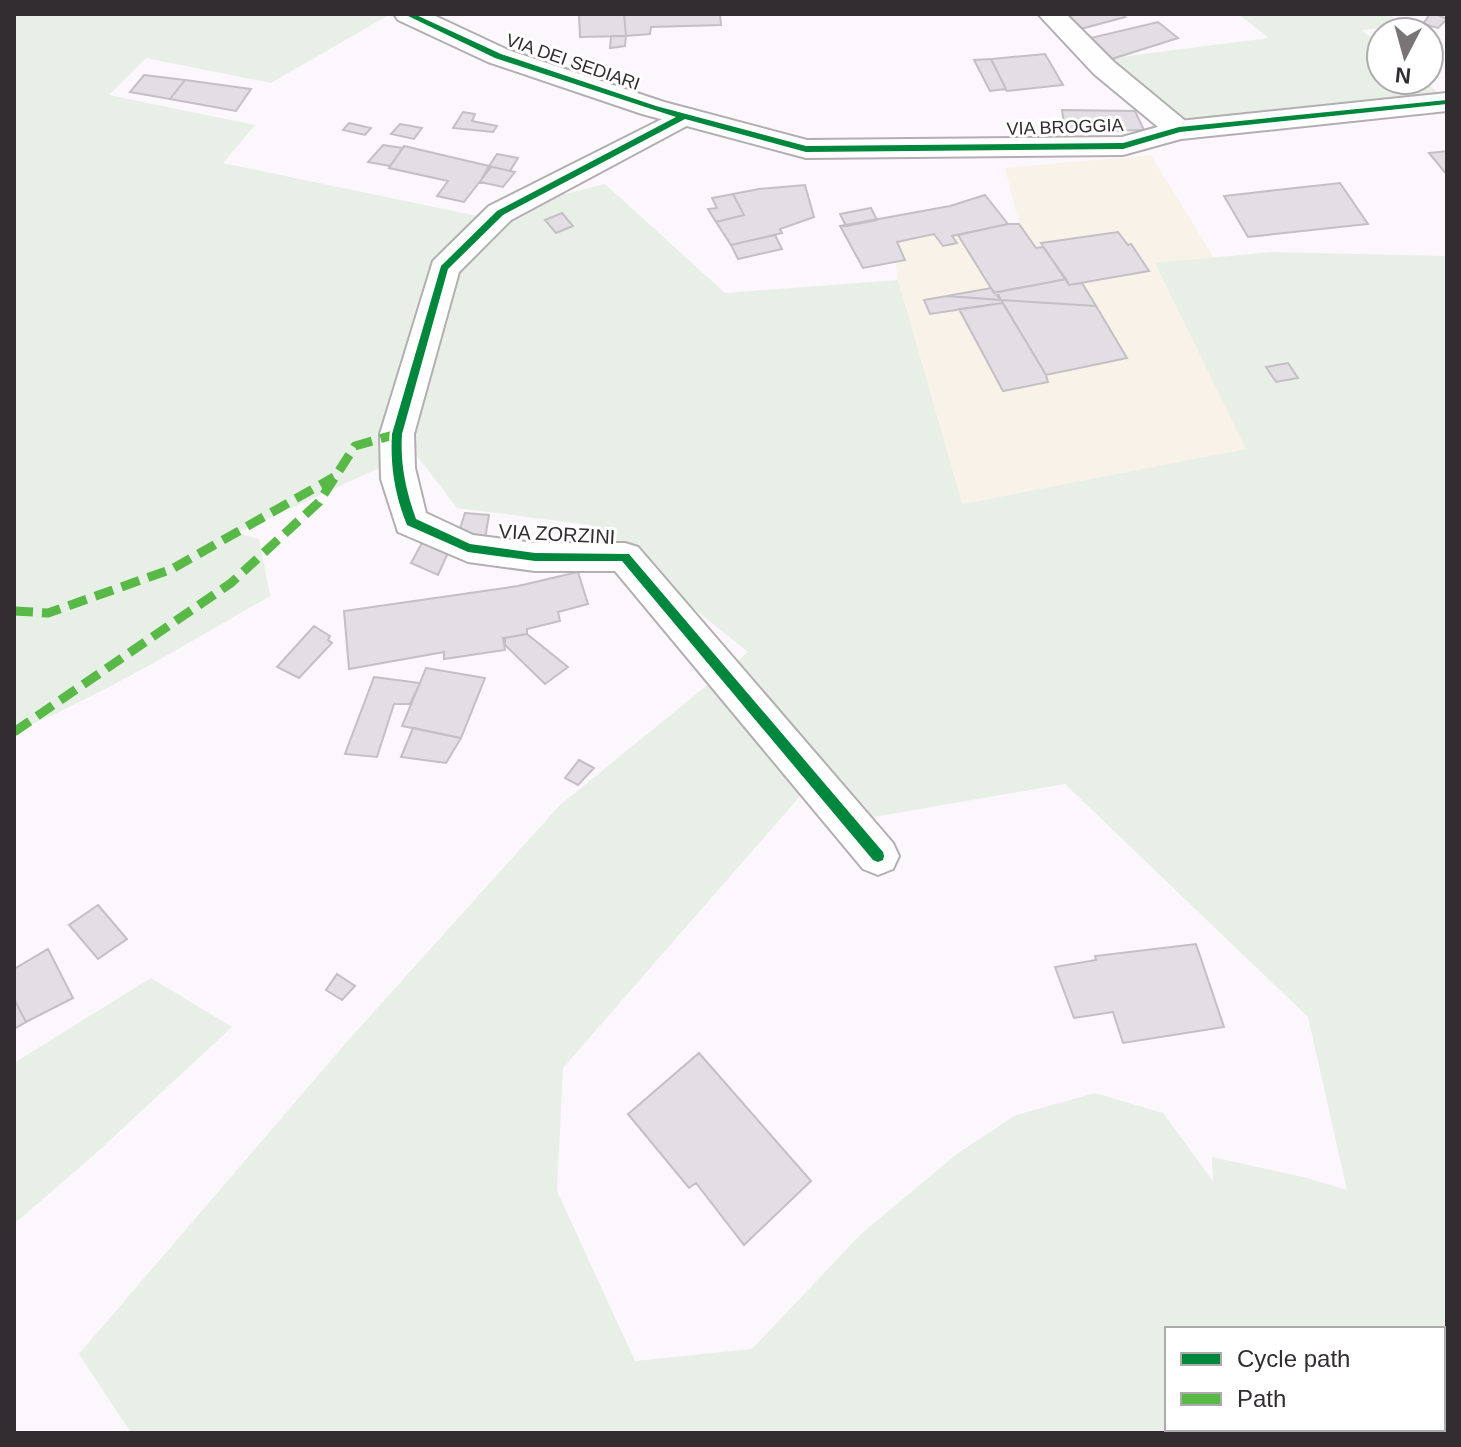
<svg xmlns="http://www.w3.org/2000/svg" width="1461" height="1447" viewBox="0 0 1461 1447" font-family="Arial,sans-serif">
	<style>
		.industrial { fill: #f9f2e8 }
		.green { fill: #e7efe6; fill-rule: evenodd }
		.building { fill: #e3dee3; stroke: #c3bfc4; stroke-width: 2 }
		.lines { fill: none; stroke-linecap: round; stroke-linejoin: round }
		.minor-casing { stroke: #b2aeb2; stroke-width: 4 }
		.tertiary-casing { stroke: #b2aeb2; stroke-width: 4 }
		.minor { fill: #fffeff; fill-rule: evenodd }
		.tertiary { fill: #fffeff; fill-rule: evenodd }
		.quiet { stroke: #58b947; stroke-width: 9; stroke-dasharray: 19 9; stroke-linecap: butt }
		.cycleway-casing { stroke: #fff; stroke-width: 5 }
		.cycleway { fill: #00873e; fill-rule: evenodd }
		.labels { text-anchor: middle; dominant-baseline: central; stroke-width: 6; stroke-linejoin: round; paint-order: stroke }
		.far-street-label { font-size: 18px; fill: #312d31; stroke: #fff }
		.street-label { font-size: 20px; fill: #312d31; stroke: #fff }
	</style>
	<rect width="100%" height="100%" fill="#fcf7fc"/>
	<path class="industrial" d="M1151,155L1214,258L1155,264L1247,449L961,504L898,280L891,233L958,235L1019,224L1005,168Z"/>
	<path class="green" d="M14,14L387,16L271,83L146,58L109,95L255,125L223,163L477,216L605,184L725,293L898,280L962,504L1246,449L1155,263L1272,252L1445,256L1447,1433H131L79,1354L345,1044L560,805L748,652L590,525L457,508L414,452L237,533L259,539L270,596C187,644 103,695 14,732ZM828,764L844,822L1065,784L1308,1017L1347,1190L1307,1178L1212,1157L1213,1181L1163,1113L1095,1093L1016,1115L958,1153L860,1235L752,1349L635,1361L557,1191L563,1068ZM1167,1329H1443V1429H1167Z
		M1238,14H1388L1406,26L1362,30L1381,47V80H1422L1447,99L1174,132L1095,60L1269,38Z
		M151,978L232,1027L95,1154L14,1224V1063Z"/>
	<path class="building" d="M579,14H624L626,36L580,37Z
		M624,14H720L721,25L651,27L650,34L626,36Z
		M1066,14H1121L1125,17L1077,30Z
		M1430,14H1436L1447,19L1438,28L1423,24Z
		M1158,22L1178,38L1099,63L1078,41Z
		M611,36H626L625,46L610,48Z
		M1045,54L1063,85L1007,91L991,59Z
		M991,59L1006,89L990,91L974,60Z
		M144,75L185,80L170,99L130,92Z
		M185,80L251,89L236,111L170,99Z
		M1062,110L1135,111L1144,130L1065,132Z
		M463,112L475,114L472,121L497,126L493,132L453,128Z
		M349,123L371,128L365,135L343,130Z
		M400,124L422,128L414,139L391,134Z
		M383,145L403,148L390,166L368,162Z
		M404,146L489,166L491,167L464,202L437,196L448,181L389,168Z
		M1447,151V175L1429,153Z
		M497,154L518,158L510,171L489,166Z
		M489,166L510,171L515,172L503,187L480,182Z
		M1340,183L1368,224L1248,237L1224,196Z
		M805,185L814,217L780,229L782,233L731,245L716,222L744,215L733,194L759,189Z
		M733,194L744,215L716,222L708,209L717,208L712,198Z
		M985,195L1008,224L952,236L957,243L943,246L934,234L897,242L905,260L863,268L840,226L950,206Z
		M871,208L877,220L846,226L840,214Z
		M562,213L573,226L556,233L545,220Z
		M1008,224H1019L1036,248L1043,247L1066,279L994,293L958,235Z
		M1118,232L1128,245L1131,244L1149,271L1069,285L1041,243Z
		M775,235L782,249L738,259L731,245Z
		M1066,279L1069,285L1082,283L1096,306L1001,300L997,292Z
		M991,288L1001,300L947,296Z
		M947,296L1001,300L1003,303L930,314L924,300Z
		M1001,300L1096,306L1127,358L1046,375Z
		M1003,303L1046,375L1048,382L1003,391L959,309Z
		M1288,363L1298,378L1276,382L1266,367Z
		M465,513L489,515L485,539L458,535Z
		M423,541L448,553L438,575L411,563Z
		M578,572L588,604L558,612L560,621L527,629V634L503,638L505,650L444,659V652L349,669L344,611L518,586Z
		M314,626L330,636L328,640L332,643L299,678L277,667Z
		M527,634L568,667L545,684L505,645V638Z
		M426,668L485,678L461,738L402,726Z
		M374,677L420,683L410,704H394L377,757L345,754Z
		M413,728L461,738L446,763L401,757Z
		M579,760L594,768L578,785L565,778Z
		M98,905L127,939L98,959L69,925Z
		M1196,944L1224,1027L1123,1043L1113,1012L1074,1018L1055,967L1096,960L1095,956Z
		M48,949L73,998L26,1022L14,999V969Z
		M337,974L355,986L342,1000L326,990Z
		M14,999L26,1022L14,1029Z
		M699,1053L811,1181L744,1245L696,1183L689,1188L628,1114Z"/>
	<g class="lines">
		<defs>
			<path id="minor" d="M1038,14H1066L1114,62L1189,124L1193,130L1189,136L1179,138L1169,136L1094,74Z
				M684,108L694,110L698,116L694,122L511,220L459,272L414,434L415,468L426,513L473,535L535,543H625L638,547L893,843L899,856L893,869L878,875L863,869L615,571H535L468,562L398,532L381,479L380,434L433,261L489,206Z"/>
			<path id="tertiary" d="M394,14H431L508,50L664,102L807,140L1122,137L1179,121L1447,93V111L1181,139L1123,155L806,158L642,114L488,62L398,20Z"/>
		</defs>
		<use href="#minor" class="minor-casing"/>
		<use href="#tertiary" class="tertiary-casing"/>
		<use href="#minor" class="minor"/>
		<use href="#tertiary" class="tertiary"/>
		<path class="quiet" d="M14,611L48,613L172,569L334,477
			M14,732L231,583L319,502L355,446L397,434"/>
		<defs>
			<path id="cycleway" d="M404,14H414L501,54L656,106L806,146L1123,143L1179,127L1447,100V104L1180,132L1123,149L806,152L685,119L503,215L448,269L402,434C400,464 406,491 416,519L470,544L535,553L629,554L883,852L884,856L883,860L878,862L873,860L622,561H535L468,552L407,525C395,496 390,465 392,434L441,266L497,211L676,117L495,58Z"/>
		</defs>
		<use href="#cycleway" class="cycleway-casing"/>
		<use href="#cycleway" class="cycleway"/>
	</g>
	<g class="labels">
		<g class="far-street-label">
			<text transform="translate(573 62) rotate(19)">VIA DEI SEDIARI</text>
			<text transform="translate(1065 127) rotate(-2)">VIA BROGGIA</text>
		</g>
		<g class="street-label">
			<text transform="translate(557 534) rotate(3)">VIA ZORZINI</text>
		</g>
	</g>
	<rect width="1461" height="1447" fill="none" stroke="#312d31" stroke-width="32"/>
	<rect x="1165" y="1327" width="280" height="104" fill="#ffffff" stroke="#adabad" stroke-width="2"/>
	<rect x="1181" y="1353" width="40" height="12" fill="#00873e" stroke="#adabad" stroke-width="2"/>
	<text x="1237" y="1367" font-size="24" fill="#312d31">Cycle path</text>
	<rect x="1181" y="1393" width="40" height="12" fill="#58b947" stroke="#adabad" stroke-width="2"/>
	<text x="1237" y="1407" font-size="24" fill="#312d31">Path</text>
	<g transform="translate(1405 56) rotate(186)"><circle r="38" fill="#ffffff" stroke="#adabad" stroke-width="2"/>
	<path d="M0-6L14 30L0 20L-14 30Z" fill="#787478"/>
	<text y="-12" font-size="22" font-weight="bold" text-anchor="middle" fill="#312d31">N</text>
	</g>
</svg>
